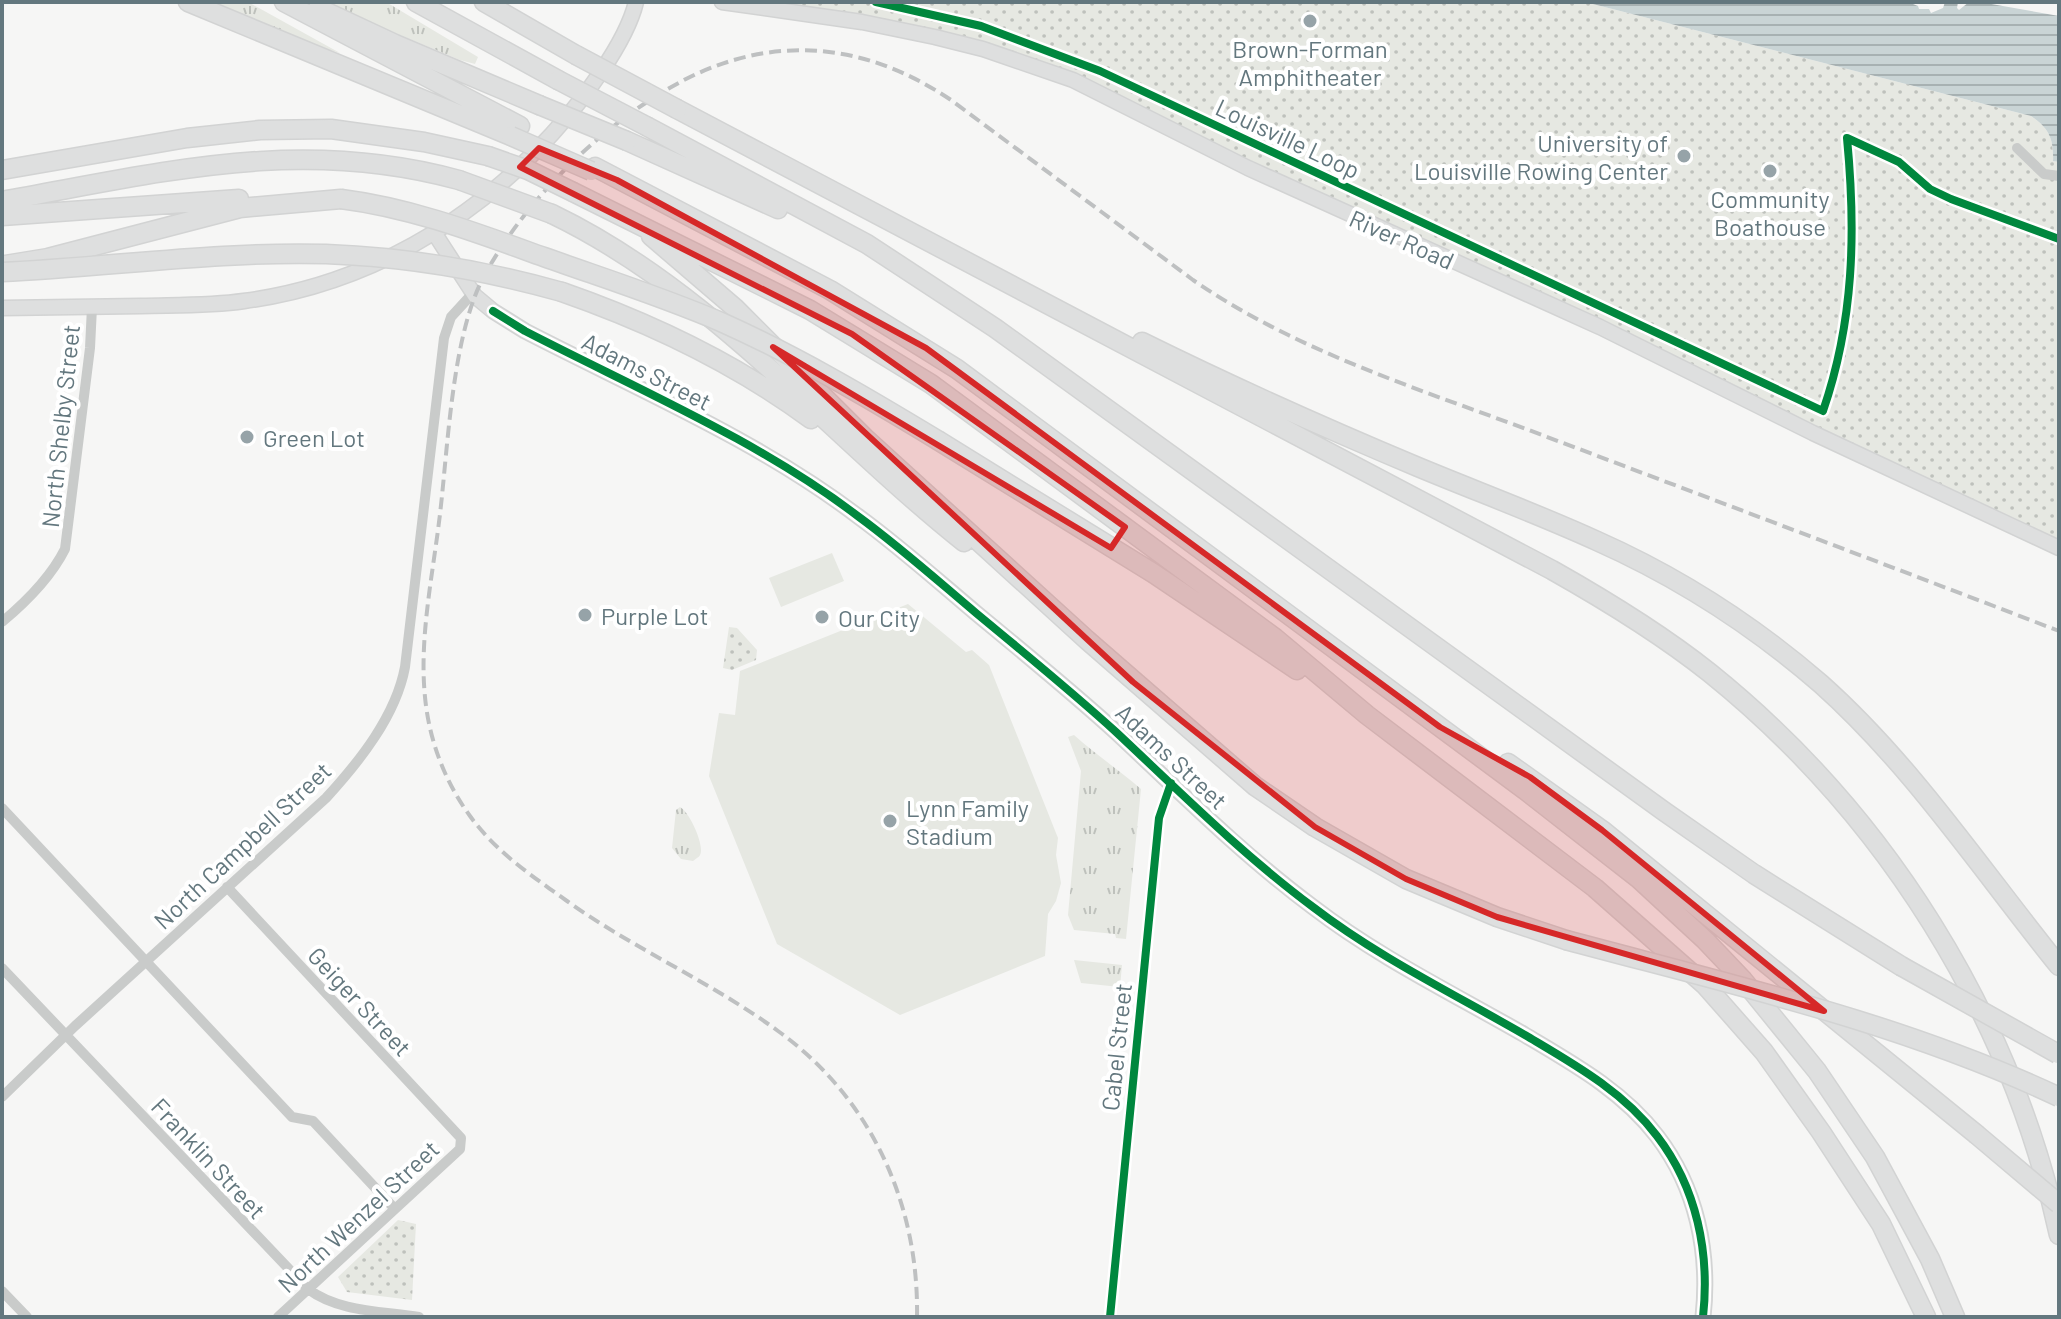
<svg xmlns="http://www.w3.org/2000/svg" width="2061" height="1319" viewBox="0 0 2061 1319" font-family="Barlow,sans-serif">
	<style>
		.grass { fill: url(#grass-tufts) }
		.park { fill: url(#park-dots) }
		.pitch { fill: #e6e8e2 }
		.water { fill: url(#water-rules) }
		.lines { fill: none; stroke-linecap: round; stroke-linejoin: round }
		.secondary-casing { stroke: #d2d3d3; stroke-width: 17 }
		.highway-casing { stroke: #d2d3d3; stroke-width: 21 }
		.street { stroke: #c9cbca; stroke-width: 10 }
		.secondary { stroke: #dedfdf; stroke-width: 14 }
		.highway { stroke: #dedfdf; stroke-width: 18 }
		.rail { stroke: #bec0c1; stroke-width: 4; stroke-dasharray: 12 6; stroke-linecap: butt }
		.highway-bridge-casing { stroke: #d2d3d3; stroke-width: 21; stroke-linecap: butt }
		.highway-bridge { stroke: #dedfdf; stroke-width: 18 }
		.cycleway-casing { stroke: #fff; stroke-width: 13 }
		.cycleway { stroke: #00873e; stroke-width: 8 }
		.marked { fill: #d62828; fill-opacity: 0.2; stroke: #d62828; stroke-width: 6; stroke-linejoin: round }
		.poi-dot { fill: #96a3a8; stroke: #fff; stroke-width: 3 }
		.labels { text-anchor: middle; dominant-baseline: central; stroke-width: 8; stroke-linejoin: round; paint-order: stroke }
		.poi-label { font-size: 24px; fill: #63777e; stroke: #fff; text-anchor: start }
		.street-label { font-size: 24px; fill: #63777e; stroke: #fff }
	</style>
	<defs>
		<pattern id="grass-tufts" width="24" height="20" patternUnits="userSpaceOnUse" patternTransform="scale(2)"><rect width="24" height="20" fill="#e6e8e2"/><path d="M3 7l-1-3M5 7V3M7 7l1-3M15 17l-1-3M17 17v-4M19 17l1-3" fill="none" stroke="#bec1bc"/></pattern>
		<pattern id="park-dots" width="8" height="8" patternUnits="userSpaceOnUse" patternTransform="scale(2)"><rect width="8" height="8" fill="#e6e8e2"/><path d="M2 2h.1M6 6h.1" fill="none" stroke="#bec1bc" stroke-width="1.8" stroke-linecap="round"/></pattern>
		<pattern id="water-rules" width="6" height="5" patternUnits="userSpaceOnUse" patternTransform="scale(2)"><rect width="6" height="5" fill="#c9d4d5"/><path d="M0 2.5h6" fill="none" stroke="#a7b1b2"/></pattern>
	</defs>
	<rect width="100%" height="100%" fill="#f6f6f5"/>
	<path class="grass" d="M212,2H248L340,53L320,47Z
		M321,2H386L478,57L475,64L460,60Z
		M1074,735C1096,755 1118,769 1141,789L1126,939L1116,938L1115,934L1074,930L1068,915L1081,771L1068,737Z
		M680,807C689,812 701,838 701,850C701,857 698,857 693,861L681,859L672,848L676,810Z
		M1074,960L1122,965L1120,987L1081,983Z"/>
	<path class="park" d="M729,2H1585L2031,116C2049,128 2054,139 2053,161L2059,162V548L1022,62Z
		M729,627L737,628L757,650L756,660L732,670L723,668Z
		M398,1220L416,1224L412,1300L347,1292L338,1277Z"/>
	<path class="pitch" d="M832,553L844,581L781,607L769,578Z
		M908,604L966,652L972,650L989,665L1058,838L1056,855L1061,883L1056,901L1048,914L1045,956L900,1015L777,944L709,776L719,713L735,715L740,671Z"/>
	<path class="water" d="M1585,2H1908L1918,6L1919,9H1929L1931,13L1943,8L1945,2H1958L1957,8L1959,10L1969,2H1980L2059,16V162L2053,161C2054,139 2049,128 2031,116Z"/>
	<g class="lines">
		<defs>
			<path id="secondary" d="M722,2L862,22L935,37L983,49L1073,80L1248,168L1600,327L1813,433L2059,548
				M435,234L475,296L493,311L525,331C637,389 758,440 859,517C900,547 938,581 976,613C1023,652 1071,691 1116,732C1180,792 1243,855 1313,907C1378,957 1454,994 1525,1035C1572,1063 1623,1091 1657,1136C1697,1188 1710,1253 1703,1317
				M2,308C48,307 95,307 141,306C176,305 210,306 244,301C365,285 471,223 552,134C581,102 626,44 636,2"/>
			<path id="highway" d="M188,2L511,136
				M284,2L520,126
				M416,2L558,80
				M484,2L576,55
				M318,8L395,44L539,105
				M677,109L1552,570C1607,601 1661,634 1710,673C1885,814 2011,1014 2059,1235
				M648,127L867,244L995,328L1665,812L1754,874L1901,966
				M627,141L778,209
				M595,167L830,290L957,369L1525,790L1639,879L1705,940L1743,980L1817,1071L1875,1157L1930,1259L1955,1317
				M2,170L187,138L260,130L331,129L424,142L488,156
				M573,192L810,310L931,384L1275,638L1367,715L1595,888L1705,985L1764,1052L1821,1132L1881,1224L1926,1317
				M2,201C161,173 299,136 459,180
				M552,214C712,291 827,433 964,542
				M2,216L239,199
				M651,236L735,308L865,438L1087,640L1255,786L1315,827L1406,879L1497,917L1566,940
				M5,265L48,258L240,208L341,199
				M562,292C651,323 735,363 811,419
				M1142,342C1233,387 1325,428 1418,467C1478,492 1538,514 1597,541C1678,577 1754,626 1821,684C1913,766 1982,871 2059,966
				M939,441L1153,573L1297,670
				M1508,763L1602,830L1976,1134"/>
		</defs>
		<use href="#secondary" class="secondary-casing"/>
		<use href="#highway" class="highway-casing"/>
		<path class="street" d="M2017,148L2044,174L2059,176
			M2,622C26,602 51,577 65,549L90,348L92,307
			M2,808L292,1117L313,1121L394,1208
			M227,887L461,1138L460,1149L278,1317
			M2,968L308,1289C338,1312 383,1311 419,1317
			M2,1097L75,1026L326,798C359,762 396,716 405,667L444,338L451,317L473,293
			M2,1291L27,1317
			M1110,1317L1159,818L1171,783"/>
		<use href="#secondary" class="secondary"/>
		<use href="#highway" class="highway"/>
		<path class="rail" d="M917,1317C919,1204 871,1098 778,1031C711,982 634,949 567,901C532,876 496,852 470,816C445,782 429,740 425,697C419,637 433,574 440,514C448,446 452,340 482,280C525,198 608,118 690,77C781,33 869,45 951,100L1193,280C1299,353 1423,390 1542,435C1714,500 1887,565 2059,631"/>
		<defs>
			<path id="highway-bridge" d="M576,55L677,109
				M558,80L648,127
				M539,105L627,141
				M511,136L591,171
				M488,156L528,170L573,192
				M459,180L552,214
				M341,199C412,208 477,233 544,257C603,278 663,297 721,322C797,356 868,398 939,441
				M2,272C110,267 218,251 326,254C407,257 484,270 562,292
				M1566,940C1733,985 1902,1023 2059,1097
				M1901,966L2058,1054
				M1976,1134L2059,1204"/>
		</defs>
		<use href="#highway-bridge" class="highway-bridge-casing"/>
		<use href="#highway-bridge" class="highway-bridge"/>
		<defs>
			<path id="cycleway" d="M876,2L981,26L1100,71L1823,411C1854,321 1856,232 1847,138L1899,162L1930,189L1951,199L2059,239
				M493,311L525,331C637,389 758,440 859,517C900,547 938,581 976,613C1023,652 1071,691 1116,732C1180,792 1243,855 1313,907C1378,957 1454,994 1525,1035C1572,1063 1623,1091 1657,1136C1697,1188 1710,1253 1703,1317
				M1110,1317L1159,818L1171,783"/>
		</defs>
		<use href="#cycleway" class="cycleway-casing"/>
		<use href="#cycleway" class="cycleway"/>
	</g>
	<path class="marked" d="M539,148L617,180L926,348L1440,727L1530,777L1602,830L1824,1011L1497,917L1406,879L1315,827L1133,682L773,347L1111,548L1125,527L852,334L520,167Z"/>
	<g class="poi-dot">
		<circle cx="1310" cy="21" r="8"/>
		<circle cx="1684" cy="156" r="8"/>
		<circle cx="1770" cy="171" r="8"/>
		<circle cx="247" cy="437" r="8"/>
		<circle cx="585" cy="615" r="8"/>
		<circle cx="822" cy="617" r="8"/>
		<circle cx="890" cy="821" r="8"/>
	</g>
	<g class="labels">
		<g class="poi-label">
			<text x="1310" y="48" text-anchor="middle">Brown-Forman<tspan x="1310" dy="28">Amphitheater</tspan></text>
			<text x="1668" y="142" text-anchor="end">University of<tspan x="1668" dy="28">Louisville Rowing Center</tspan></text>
			<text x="1770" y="198" text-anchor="middle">Community<tspan x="1770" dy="28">Boathouse</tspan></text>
			<text x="263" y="437">Green Lot</text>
			<text x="601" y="615">Purple Lot</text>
			<text x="838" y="617">Our City</text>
			<text x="906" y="807">Lynn Family<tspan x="906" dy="28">Stadium</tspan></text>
		</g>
		<g class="street-label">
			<text transform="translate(1288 138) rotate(25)">Louisville Loop</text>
			<text transform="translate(1402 239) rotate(24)">River Road</text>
			<text transform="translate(647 371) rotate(27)">Adams Street</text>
			<text transform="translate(60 426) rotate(-84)">North Shelby Street</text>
			<text transform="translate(1172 756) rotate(43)">Adams Street</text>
			<text transform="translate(242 845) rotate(-43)">North Campbell Street</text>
			<text transform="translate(360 1001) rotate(47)">Geiger Street</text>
			<text transform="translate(1116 1047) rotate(-84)">Cabel Street</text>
			<text transform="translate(209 1158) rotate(47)">Franklin Street</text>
			<text transform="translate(358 1216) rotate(-43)">North Wenzel Street</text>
		</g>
	</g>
	<rect width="2061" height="1319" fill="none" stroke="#63777e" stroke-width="8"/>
</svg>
